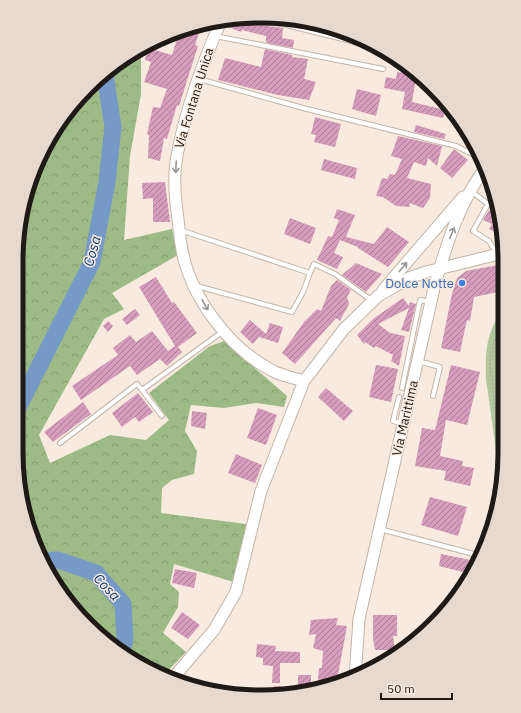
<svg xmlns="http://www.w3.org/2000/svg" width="521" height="713" viewBox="0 0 521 713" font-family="'IBM Plex Sans',sans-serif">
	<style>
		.grass { fill: #b1c89f }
		.forest { fill: url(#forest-crowns) }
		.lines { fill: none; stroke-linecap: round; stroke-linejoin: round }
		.river { stroke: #7699c8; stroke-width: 17 }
		.building { fill: url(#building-hatch) }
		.lane-casing { stroke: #c3b5aa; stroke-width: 6 }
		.secondary-casing { stroke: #c3b5aa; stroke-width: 13 }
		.path { stroke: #b0a59b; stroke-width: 1.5; stroke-dasharray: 2 2; stroke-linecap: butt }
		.lane { stroke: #fff; stroke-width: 4 }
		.secondary { stroke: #fff; stroke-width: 11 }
		.oneway { stroke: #9a9896 }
		.shop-dot { fill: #3f7fe0; stroke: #f8eade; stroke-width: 1.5 }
		.labels { text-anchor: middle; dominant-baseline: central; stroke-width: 3; stroke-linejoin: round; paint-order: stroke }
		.street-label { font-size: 13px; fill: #1f1a16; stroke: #f8eade }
		.shop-label { font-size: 13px; fill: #366cbe; stroke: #f8eade; text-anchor: end }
		.water-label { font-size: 14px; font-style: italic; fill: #083a73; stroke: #f8eade }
		.rim { fill: none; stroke: #1f1a16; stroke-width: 5 }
	</style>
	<defs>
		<pattern id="forest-crowns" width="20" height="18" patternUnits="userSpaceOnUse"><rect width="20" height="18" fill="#9dbb86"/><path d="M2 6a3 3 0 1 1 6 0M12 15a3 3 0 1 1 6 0" fill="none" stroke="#87a073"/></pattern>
		<pattern id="building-hatch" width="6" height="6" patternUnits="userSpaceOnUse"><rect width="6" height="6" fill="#d69cbb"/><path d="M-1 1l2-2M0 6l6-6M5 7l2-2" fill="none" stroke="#ad7e97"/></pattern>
	</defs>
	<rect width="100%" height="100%" fill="#f8eade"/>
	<path class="grass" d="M503,311L504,469L501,486L486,379C485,354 486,330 503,311Z"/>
	<path class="forest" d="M141,52V94L130,156L124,240L172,229L178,255L112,293L124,309L104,319L39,435L50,463L110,435L146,440L169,420L149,393L210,346L224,341L287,396L284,407L256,403L224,408L191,405L185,431L197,451L194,474L172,480L162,488L161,513L246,524L234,582L174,564L170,584L179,592L178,607L163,633L186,652L164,675L153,672L99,636L57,588L24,516L16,452V260L24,197L57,125L111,67Z"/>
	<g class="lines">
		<path class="river" d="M16,412L92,262L107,182L113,127L105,74
			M45,561L58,560L96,573L123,604L125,639L122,651"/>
	</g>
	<path class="building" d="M255,21L261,22L260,25L283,28L282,38L294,40L293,48L267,43L266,42V36L242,30L241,32L226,26L227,22Z
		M197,24H202L195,45L198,46L179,106L177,105L167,139L164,138L160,161L148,158L149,135L147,134L153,107L160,108L167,89L144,82L151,62L145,60L148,48L172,55L179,33Z
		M265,49L292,55V57L308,59L304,79L316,82L309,100L278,95L218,80L225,58L261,67Z
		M397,72L412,74L416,78L412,102L445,110L443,118L402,109L405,92L384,88L386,77L396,79Z
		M357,89L381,95L376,116L352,109Z
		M315,117L341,124L335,147L314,142L316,135L311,134Z
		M416,125L446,134L444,139L414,132Z
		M398,136L442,146L437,166L428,158L426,166L414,162L407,178L431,184L430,198L423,208L409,203L410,207L396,206L383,197L376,196L382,178L387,179L390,174L395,175L402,159L391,156Z
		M454,149L468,160L452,178L440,168Z
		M324,159L357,168L355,179L321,170Z
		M165,182L170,222H153V198L143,199L142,183Z
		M337,209L355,215L346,237L374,244L387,227L409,242L388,267L358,248V247L340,240L334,253L343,257L337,269L317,260L328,236L332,237L339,220L334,218Z
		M489,210L499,215L502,224L497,233L489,229L492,224L483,220Z
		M290,218L316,228L310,244L284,234Z
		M356,263L382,274L366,292L342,275Z
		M503,264V291L474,297L470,321L467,320L460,352L441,348L452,294L457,278L466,271Z
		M156,277L172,303L174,302L197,333L178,347L182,352L167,366L160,359L137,375L130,366L81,400L72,386L118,355L113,348L130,335L136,342L152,331L168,351L175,346L139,287Z
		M337,280L351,290L347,297L349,304L340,321L336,318L295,364L282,353L304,322L317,309L321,311L331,286Z
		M403,298L409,306L410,302L416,304L409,332L401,330L409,308L378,324L390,333L405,336L399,366L391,361L393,355L376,346L374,348L365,342L364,344L357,335L373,319Z
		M135,309L140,315L127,325L122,319Z
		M250,320L266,334L270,323L283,327L278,343L259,337L253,344L240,332Z
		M108,321L113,326L108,332L103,326Z
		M376,365L398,369L391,402L369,397Z
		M451,365L480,372L467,425L446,420L440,456L463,461L462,466L474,468L470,486L444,480L446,471L415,466L422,428L435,430Z
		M326,388L353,411L344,421L318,397Z
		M138,393L153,412L139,422L135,417L122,427L112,413Z
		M83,402L91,414L53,442L44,432Z
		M258,408L277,415L266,445L247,438Z
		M192,411L207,413L205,429L191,426Z
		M236,454L262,465L255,483L228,473Z
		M430,497L467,507L458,536L421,525Z
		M441,554L475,561L471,574L439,566Z
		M175,569L197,573L194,588L172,583Z
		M182,612L200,625L188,639L171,628Z
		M373,615H397V636H393L395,650H375L373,638Z
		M338,618L336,625L347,626L337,680H318L319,668H322L323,651L313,648L316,634L309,635L311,620Z
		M257,644L276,646L275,651L300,652V663H280V683H272L273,666L263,665V658L256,657Z
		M298,675H311V687H314V689L292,695H274V686L298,687Z"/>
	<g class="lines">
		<defs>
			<path id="lane" d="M266,20L355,42
				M215,36L383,69
				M199,79L303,108L456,146L482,159
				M471,191L488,204L473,231L489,241L497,254
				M180,230L310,273L314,264L335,274L371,300
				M197,286L292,312L303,292L310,273
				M418,361L440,367L433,396
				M402,388L420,300L430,302
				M399,397L393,421L403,424
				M162,416L142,390L222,332
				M60,443L137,384L142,390
				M380,529L481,556"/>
			<path id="secondary" d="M220,23C202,65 185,110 177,156C173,176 175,199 178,219C179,229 180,240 182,250C191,298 230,350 275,372C284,376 294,378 304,381
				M383,290L463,197
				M173,678L214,630L236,592L261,491L304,381L344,329L378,296L409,278L426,272L503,253
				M355,678L359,619L435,284C447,243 460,201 486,167"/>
		</defs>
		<use href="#lane" class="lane-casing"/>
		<use href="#secondary" class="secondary-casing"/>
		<path class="path" d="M503,476L490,364C492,350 493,337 504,326"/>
		<use href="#lane" class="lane"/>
		<use href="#secondary" class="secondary"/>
	</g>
	<defs><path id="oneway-shaft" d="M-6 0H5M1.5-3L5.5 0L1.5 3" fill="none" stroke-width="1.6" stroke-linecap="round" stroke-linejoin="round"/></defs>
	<g class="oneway">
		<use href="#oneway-shaft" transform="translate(176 167) rotate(92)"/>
		<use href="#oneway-shaft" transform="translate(452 233) rotate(-68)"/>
		<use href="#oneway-shaft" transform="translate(403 267) rotate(-49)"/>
		<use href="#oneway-shaft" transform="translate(205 305) rotate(61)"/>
	</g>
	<circle class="shop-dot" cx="462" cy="283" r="4"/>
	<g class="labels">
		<g class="street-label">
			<text transform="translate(194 98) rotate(-73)">Via Fontana Unica</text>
			<text transform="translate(405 418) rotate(-77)">Via Marittima</text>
		</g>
		<g class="shop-label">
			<text x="454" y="283">Dolce Notte</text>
		</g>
		<g class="water-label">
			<text transform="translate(92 251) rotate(-75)">Cosa</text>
			<text transform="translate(107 587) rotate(46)">Cosa</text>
		</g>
	</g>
	<path d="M0 0H521V713H0ZM260 23H261A237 237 0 0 1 498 260V453A237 237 0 0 1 261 690H260A237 237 0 0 1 23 453V260A237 237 0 0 1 260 23Z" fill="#e7d9ce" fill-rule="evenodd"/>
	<path class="rim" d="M260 23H261A237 237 0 0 1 498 260V453A237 237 0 0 1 261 690H260A237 237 0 0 1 23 453V260A237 237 0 0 1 260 23Z"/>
	<path d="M381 693v6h71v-6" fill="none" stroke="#1f1a16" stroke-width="2"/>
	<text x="387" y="693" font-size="12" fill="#1f1a16" stroke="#f8eade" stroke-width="3" paint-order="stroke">50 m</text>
</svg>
